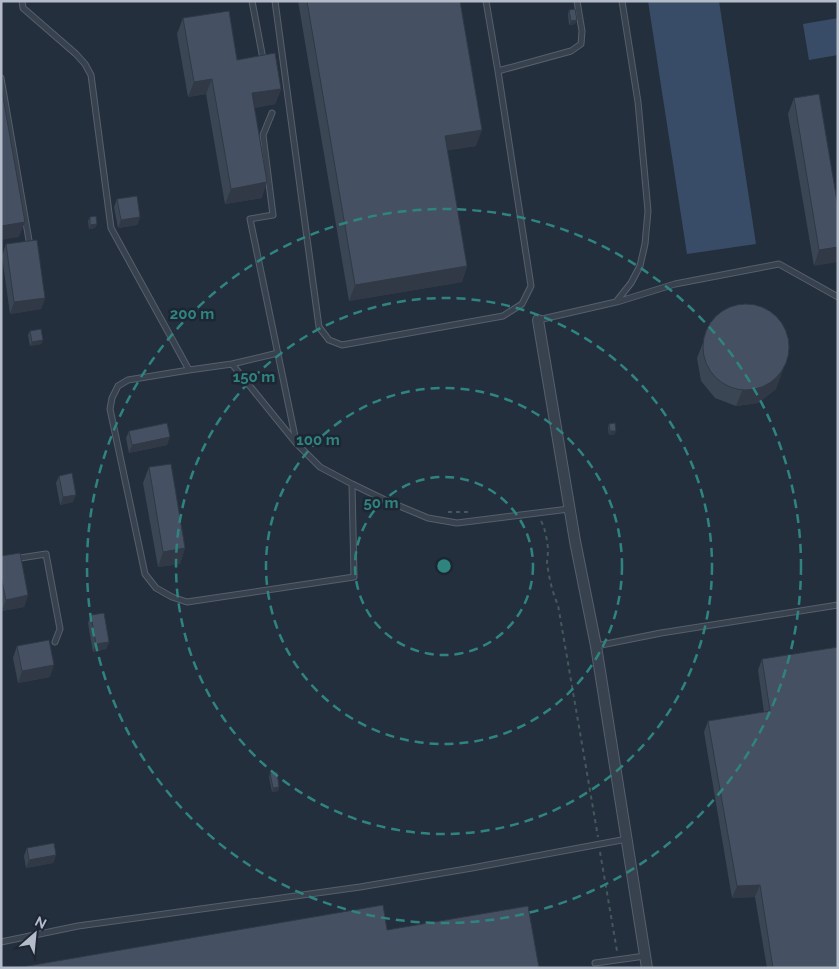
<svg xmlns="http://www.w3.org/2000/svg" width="839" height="969" viewBox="0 0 839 969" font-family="Raleway,sans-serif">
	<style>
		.water { fill: #394c67 }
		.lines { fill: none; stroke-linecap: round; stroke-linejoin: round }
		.service-casing { stroke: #565f6c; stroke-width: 7 }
		.minor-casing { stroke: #565f6c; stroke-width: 12 }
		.path { stroke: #44595c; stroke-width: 2; stroke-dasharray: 4 4; stroke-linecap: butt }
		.service { stroke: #38414e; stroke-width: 5 }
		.minor { stroke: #38414e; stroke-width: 10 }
		.wall { fill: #3b4654 }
		.shaded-wall { fill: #303945 }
		.building { fill: #455162; stroke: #303945 }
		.ring { fill: none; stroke: #308480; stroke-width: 2.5; stroke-dasharray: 9 6 }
		.centre { fill: #308480; stroke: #1d2633; stroke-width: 2.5 }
		.ring-label { font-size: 15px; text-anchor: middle; font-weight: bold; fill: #308480; stroke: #1d2633; stroke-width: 5; stroke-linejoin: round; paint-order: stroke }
	</style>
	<rect width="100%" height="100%" fill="#242f3e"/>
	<path class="water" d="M648,1H719L756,244L687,254Z
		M838,18V55L809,60L803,24Z"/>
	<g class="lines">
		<defs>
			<path id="service" d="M22,1L23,8L76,54L85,64L91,75L111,228L189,370L232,364L296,443L320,467L352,484L385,500L428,518L457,523L569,509
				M252,1L263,59
				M275,1L319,327L329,340L342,345L503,316L522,304L531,286L498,71L486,1
				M498,71L571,51L581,44L582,31L577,1
				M1,78L30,246H28
				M272,113L263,135L273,215L250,219L296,441
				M617,302L675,284L779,264L838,297
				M538,320L616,302L631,283L640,266L645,244L648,211L638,102L622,1
				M232,364L278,353
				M189,370L128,380L118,386L112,398L110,409L145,574L156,588L172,597L187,602L354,577L352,484
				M1,561L46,554L60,629L55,642
				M596,646L661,633L838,605
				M1,942L78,926L360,887L472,868L627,839
				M595,963L645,956"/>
			<path id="minor" d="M538,320L575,541L596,646L647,968"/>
		</defs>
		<use href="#service" class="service-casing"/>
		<use href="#minor" class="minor-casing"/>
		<path class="path" d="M448,512H471
			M541,521C545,527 548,544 548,551C548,555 547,559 547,563C549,577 552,592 558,605L598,837
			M600,852L617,951"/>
		<use href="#service" class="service"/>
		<use href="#minor" class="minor"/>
	</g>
	<path class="wall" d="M298,1H460L476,146L447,150L467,266L462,282L349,301Z
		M569,10L577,20L575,24L569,25L568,14Z
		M183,18L237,60L281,89L275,104L254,108L262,198L225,204L206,94L188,97L177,34Z
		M794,98L838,207L814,266L788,114Z
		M117,199L140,217L137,225L118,228L114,207Z
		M90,217L97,224L95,228L89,229L88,221Z
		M6,244L45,298L41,309L10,314L2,256Z
		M711,322L776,389L758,403L736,406L715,398L701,381L697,358Z
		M30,331L43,340L41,344L30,346L28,335Z
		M609,424L616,431L614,435H609L608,428Z
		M129,431L167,445L129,453L126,438Z
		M149,467L185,548L180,564L158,567L143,483Z
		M59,476L73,502L60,505L56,483Z
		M1,556L28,595L24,607L2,611Z
		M91,615L109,642L106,649L93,652L88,623Z
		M17,646L50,677L18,683L13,658Z
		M762,659L838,968H767L755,897L732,898L704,732L708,721L764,712L758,670Z
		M270,773L279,787L278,791L272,792L269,777Z
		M27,848L56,855L53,863L26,868L24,856Z"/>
	<path class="shaded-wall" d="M577,20L575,24L569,25L571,21Z
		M212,79L206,94L188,97L194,82Z
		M281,89L275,104L246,109L252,93Z
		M482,130L476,146L439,152L445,136Z
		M267,182L262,198L225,204L231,189Z
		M140,217L137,225L118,228L121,220Z
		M25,222L19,237L1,240V226Z
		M97,224L95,228L89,229L90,225Z
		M838,247V262L814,266L819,250Z
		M467,266L462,282L349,301L355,285Z
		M45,298L41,309L10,314L14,302Z
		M43,340L41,344L30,346L32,342Z
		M790,352L776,389L758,403L736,406L742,391Z
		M610,431H616L614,435H609Z
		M170,437L167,445L129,453L132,445Z
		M76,495L73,502L60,505L63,497Z
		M185,548L180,564L158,567L163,552Z
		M28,595L24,607L2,611L6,600Z
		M109,642L106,649L93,652L96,644Z
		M54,665L50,677L18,683L22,671Z
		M279,787L278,791L272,792L273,788Z
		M56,855L53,863L26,868L29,860Z
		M760,885L755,897L732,898L737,886Z"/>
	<path class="building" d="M307,1H460L482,130L445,136L467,266L355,285Z
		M575,9L577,20L571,21L569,10Z
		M229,11L237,60L275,53L281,89L252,93L267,182L231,189L212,79L194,82L183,18Z
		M1,86L25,222L1,226Z
		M819,94L838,207V247L819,250L794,98Z
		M137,196L140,217L121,220L117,199Z
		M96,216L97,224L90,225V217Z
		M37,240L45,298L14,302L6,244Z
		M703 347a43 43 0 1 1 86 0a43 43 0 1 1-86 0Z
		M41,329L43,340L32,342L30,331Z
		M167,423L170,437L132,445L129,431Z
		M615,423L616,431H610L609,424Z
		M171,464L185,548L163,552L149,467Z
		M72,473L76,495L63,497L59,476Z
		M20,553L28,595L6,600L1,577V556Z
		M104,613L109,642L96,644L91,615Z
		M49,640L54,665L22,671L17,646Z
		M838,647V968H773L760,885L737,886L708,721L770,711L762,659Z
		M277,772L279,787L273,788L270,773Z
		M54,843L56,855L29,860L27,848Z
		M383,905L387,930L528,906L539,968H16Z"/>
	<g class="ring">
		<circle cx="444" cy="566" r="89"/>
		<circle cx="444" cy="566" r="178"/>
		<circle cx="444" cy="566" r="268"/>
		<circle cx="444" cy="566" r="357"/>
	</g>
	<circle cx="444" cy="566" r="8" class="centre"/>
	<g class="ring-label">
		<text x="192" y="319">200 m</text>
		<text x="254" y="382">150 m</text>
		<text x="318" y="445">100 m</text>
		<text x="381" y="508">50 m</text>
	</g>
	<rect width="839" height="969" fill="none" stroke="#b4bcc9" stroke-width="5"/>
	<g transform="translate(35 934) rotate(27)" stroke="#1d2633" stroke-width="4" paint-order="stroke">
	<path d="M0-4L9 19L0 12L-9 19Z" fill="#b4bcc9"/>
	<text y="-8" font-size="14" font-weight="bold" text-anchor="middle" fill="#b4bcc9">N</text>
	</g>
</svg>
